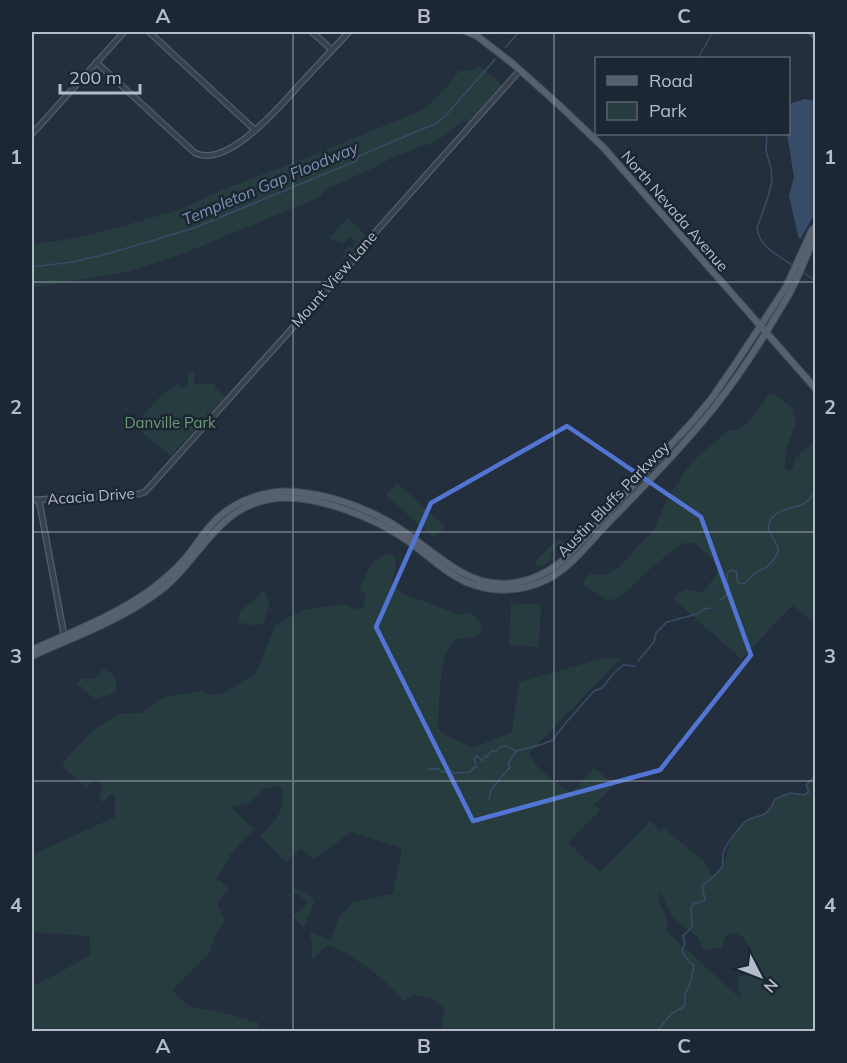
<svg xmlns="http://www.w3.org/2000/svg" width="847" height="1063" viewBox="0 0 847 1063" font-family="Mulish,sans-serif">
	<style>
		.green { fill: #263c3f; fill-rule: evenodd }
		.water { fill: #394c67 }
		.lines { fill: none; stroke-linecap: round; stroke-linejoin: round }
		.stream { stroke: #394c67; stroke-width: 1.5 }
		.minor-casing { stroke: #565f6c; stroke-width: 7 }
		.major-casing { stroke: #414a57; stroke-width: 8 }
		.minor { stroke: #38414e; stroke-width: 4.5 }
		.major { stroke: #56606e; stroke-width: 6 }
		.marked { fill: none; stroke: #5274d3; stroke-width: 4.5; stroke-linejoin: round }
		.grid { fill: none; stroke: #b4bcc9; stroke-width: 1.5; stroke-opacity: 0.55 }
		.labels { text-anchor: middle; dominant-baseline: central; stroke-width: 5; stroke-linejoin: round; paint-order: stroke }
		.street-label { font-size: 15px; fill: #b4bcc9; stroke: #1d2633 }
		.park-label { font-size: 15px; fill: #6b9a76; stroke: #1d2633 }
		.water-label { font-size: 16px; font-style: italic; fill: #7c92b1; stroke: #1d2633 }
		.neatline { fill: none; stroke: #b4bcc9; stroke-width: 2 }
		.grid-label { font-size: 20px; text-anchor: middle; font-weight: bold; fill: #b4bcc9 }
	</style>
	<rect width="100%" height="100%" fill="#242f3e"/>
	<path class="green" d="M478,65L502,85L469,123L464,120L447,134L428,146L427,144L389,159L380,165L325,190L320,197L187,252L127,272L32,288V245L75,238L116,228L178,210L222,190L303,159L423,110L445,89L459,71L474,70Z
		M348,218L367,237L348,259L343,257L346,249L349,246L352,248L356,241L349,237L343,244L329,238Z
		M194,371V384H216L214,387L225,397L171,456H170L134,425L161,396L178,384L183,389L188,382L187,373Z
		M770,393L780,398L793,409L796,423L786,450L785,470H792L796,457L814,442L815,443L816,616L811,621L793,605L741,659L673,598L685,589L701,593L706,589L719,571L714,561L695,543H684L667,555L645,573L635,584L617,599L608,600L582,584L589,574L604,575L618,568L654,529L667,499L692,462L728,431L742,428L756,413Z
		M397,483L445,526L434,538L386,495Z
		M557,540H562L564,542V549L561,552L556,547L550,554L553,558L545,565L538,566L534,563Z
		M387,554L395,557L396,566L392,583L401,593L460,615L468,612C476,616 481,622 482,631C480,632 478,635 475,636C467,639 460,636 453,642C439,653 439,711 438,729C448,738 461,741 473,748L512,732L519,682L601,659L621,658L529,753L539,769L571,793L594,768L605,777L615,784L594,805L600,810L568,843L600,872L650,821L662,832L663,827L703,861L712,876L723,865L732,839L746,821L766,814C773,804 778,793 793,793C800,793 802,795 808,792L806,785L815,776V1031H441L445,1009L431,998L415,995L404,1001C383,977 357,957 328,945L312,959L311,950L313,944L310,939L311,932L330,940L339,917L353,902L393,894L402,848L352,832L313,859L301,849L286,862L260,837C274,821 290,808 280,786L264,789L250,802L231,807L254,829L229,856L228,860L216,880L217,882L219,880L229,889L217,902L225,922L215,934L210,952L172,990L188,1006L237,1016V1017L259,1023L255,1031H32V986L59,973L91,954L89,936L32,932V855L115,817V796L112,793L103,802L99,799L103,785L95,778L87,788L62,766L67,758L93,730L119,714L141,713L165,697L199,691L211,695L222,694L256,673L275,626L289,617L304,610L345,604L354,609L364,608L363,602L366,597L360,588C367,573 371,559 387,554ZM661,892L671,916L698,937L703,950L722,948L726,935L734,932L744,938L755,959L751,966L750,974H745V975L739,977L738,985L742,1000L667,932V918L658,900Z
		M262,591L267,594L269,606L263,625L255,623L254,626L238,622V618L240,611L254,601Z
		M511,603L541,605L539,647L509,645Z
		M103,669C114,673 117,679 116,691L112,694L95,699L81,688L82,686L77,685L76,683L83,678L94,679L100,674Z
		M295,888L307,893L315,900L304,927L293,917L308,903L297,893L295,894L292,891Z"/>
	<path class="water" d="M805,99L815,101V213L801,238L799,239L789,196L794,177L787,134H788L789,104Z"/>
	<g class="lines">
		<path class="stream" d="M506,47L519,32
			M698,58L713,32
			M491,64L495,59
			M767,134L766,151L771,168L772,181L768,197L757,228C759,247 778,255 792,265
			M32,267L72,262L107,254L194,228L356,161L359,156L425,128L436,124L448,113L490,65
			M801,271L816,281
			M721,600C735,589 726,587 727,574L731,570L736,571L738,583L744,584C749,580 753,575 758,571C761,569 764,569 767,567C770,564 777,556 778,551C780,541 760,531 773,517C781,508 792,509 803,504C808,502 812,496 816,491
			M638,661L654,642L656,633L667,622L697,614L704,609L711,608
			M428,769H439L442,772C447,771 451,770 455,773L470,772L473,768L477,767L474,759L477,756L483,761L485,756L487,757L491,751H496L500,747L507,746L516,751L540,745L553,740L564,725L594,691L602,688L614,673L623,665L635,666
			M489,799L491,790L510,767L508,764L516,751
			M656,1032L671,1014L685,1006V995L691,981L694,965L689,962L682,951L685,944L683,936L692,927L691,908L694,904L705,900L702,886C708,880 719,874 722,867C724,862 722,858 723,853C724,847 739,828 744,823C757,810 764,825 775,799L790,793L804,795L809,792L806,785L816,775"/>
		<defs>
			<path id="minor" d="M149,32L255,130
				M312,32L332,50
				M811,32L816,36
				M96,62L195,153C228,169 282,104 302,82C318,65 333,49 349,32
				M32,134L124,32
				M32,500L139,494L145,492L351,263L372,236L520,70
				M39,500L64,635"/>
			<path id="major" d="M467,32L477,36L512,63L559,105L603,147L816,389
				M32,650C71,632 114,616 149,591C161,582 173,572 183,561C193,550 201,536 211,525C232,501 265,489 297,492C329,495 363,507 391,523C416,538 436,558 461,572C499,594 539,583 569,555L692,422L712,398L734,366L786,287L812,230L816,227
				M32,656C74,637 119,621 157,593C199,563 214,509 270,499C313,492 376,518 411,543C428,556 446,573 466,582C492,593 521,592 546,580C572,567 591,540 611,520C646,484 681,448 713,409C739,376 764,337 785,301C798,281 805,257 816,235"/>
		</defs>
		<use href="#minor" class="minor-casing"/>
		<use href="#major" class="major-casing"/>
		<use href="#minor" class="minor"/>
		<use href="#major" class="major"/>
	</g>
	<path class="marked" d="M567,426L701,517L751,655L660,770L473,821L376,627L431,503Z"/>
	<path class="grid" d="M293,32V1032M554,32V1032M32,282H816M32,532H816M32,781H816"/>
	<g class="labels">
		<g class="street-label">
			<text transform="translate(675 211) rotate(49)">North Nevada Avenue</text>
			<text transform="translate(334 279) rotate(-49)">Mount View Lane</text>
			<text transform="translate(91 496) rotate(-4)">Acacia Drive</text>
			<text transform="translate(613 499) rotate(-46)">Austin Bluffs Parkway</text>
		</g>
		<g class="park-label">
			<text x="170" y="422">Danville Park</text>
		</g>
		<g class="water-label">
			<text transform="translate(270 183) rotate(-23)">Templeton Gap Floodway</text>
		</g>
	</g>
	<rect width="847" height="1063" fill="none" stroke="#1d2633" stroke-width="66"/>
	<rect x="595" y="57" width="195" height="78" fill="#1d2633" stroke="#59626f" stroke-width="1.5"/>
	<rect x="607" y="76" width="30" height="9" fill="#56606e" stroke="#59626f" stroke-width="1.5"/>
	<text x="649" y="87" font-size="18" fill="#b4bcc9">Road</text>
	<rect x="607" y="102" width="30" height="18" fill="#263c3f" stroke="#59626f" stroke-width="1.5"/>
	<text x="649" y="117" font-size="18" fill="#b4bcc9">Park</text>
	<g transform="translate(760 976) rotate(132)" stroke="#1d2633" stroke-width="4.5" paint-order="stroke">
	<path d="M0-4.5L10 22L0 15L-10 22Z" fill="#b4bcc9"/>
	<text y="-9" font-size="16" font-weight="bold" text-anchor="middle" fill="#b4bcc9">N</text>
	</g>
	<path d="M60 84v9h80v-9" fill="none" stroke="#b4bcc9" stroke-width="3"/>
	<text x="69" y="84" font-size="18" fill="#b4bcc9" stroke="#1d2633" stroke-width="4.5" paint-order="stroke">200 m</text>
	<rect x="33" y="33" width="781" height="997" class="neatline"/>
	<g class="grid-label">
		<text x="163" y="23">A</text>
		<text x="424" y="23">B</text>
		<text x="684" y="23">C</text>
		<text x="16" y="164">1</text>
		<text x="830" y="164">1</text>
		<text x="16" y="414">2</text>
		<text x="830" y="414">2</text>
		<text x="16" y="663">3</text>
		<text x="830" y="663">3</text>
		<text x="16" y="912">4</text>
		<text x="830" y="912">4</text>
		<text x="163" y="1053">A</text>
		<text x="424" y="1053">B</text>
		<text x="684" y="1053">C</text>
	</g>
</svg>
